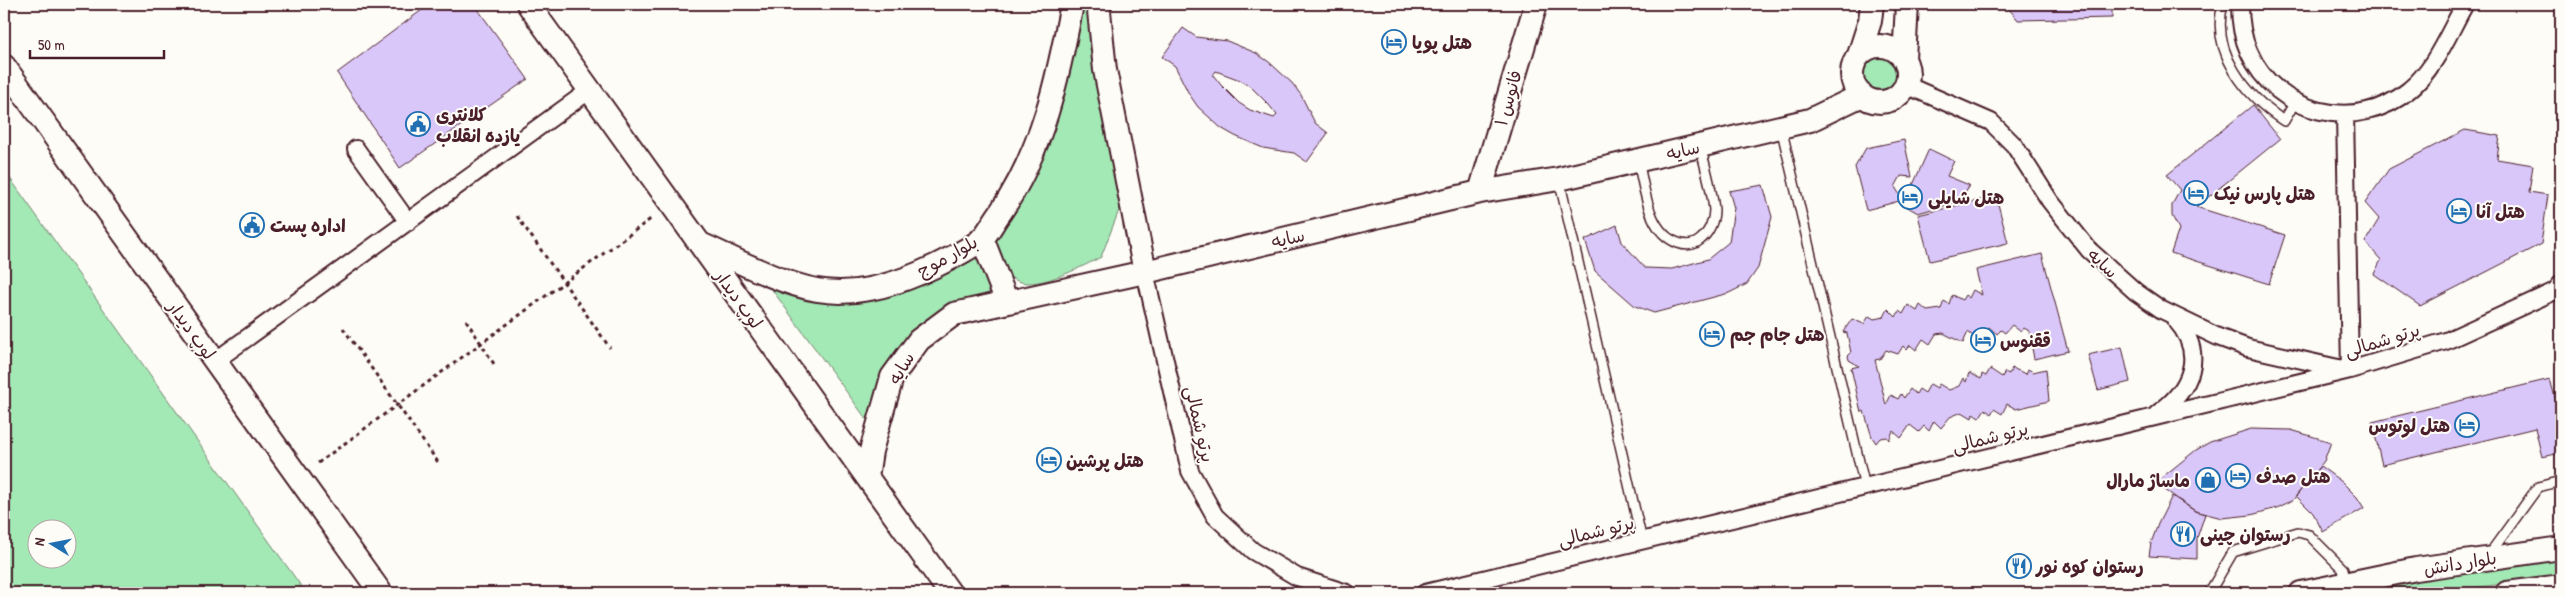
<svg xmlns="http://www.w3.org/2000/svg" width="2565" height="597" viewBox="0 0 2565 597" font-family="'Patrick Hand','Playpen Sans Arabic',sans-serif">
	<style>
		.green { fill: #a3e9b5; stroke: #768470; fill-rule: evenodd }
		.building { fill: #dac7f9; stroke: #4a1f2b; fill-rule: evenodd }
		.lines { fill: none; stroke-linecap: round; stroke-linejoin: round }
		.lane-casing { stroke: #4a1f2b; stroke-width: 12 }
		.street-casing { stroke: #4a1f2b; stroke-width: 20 }
		.secondary-casing { stroke: #4a1f2b; stroke-width: 26 }
		.path { stroke: #4a1f2b; stroke-width: 3; stroke-dasharray: 4 4; stroke-linecap: butt }
		.lane { stroke: #fdfcf7; stroke-width: 9 }
		.street { stroke: #fdfcf7; stroke-width: 16 }
		.secondary { stroke: #fdfcf7; stroke-width: 22 }
		.labels { text-anchor: middle; dominant-baseline: central; stroke-width: 4; stroke-linejoin: round; paint-order: stroke }
		.poi-label { font-size: 18px; font-weight: bold; fill: #4a1f2b; stroke: #fdfcf7; text-anchor: start }
		.street-label { font-size: 18px; fill: #4a1f2b; stroke: #fdfcf7 }
	</style>
	<rect width="100%" height="100%" fill="#fdfcf7"/>
	<filter id="ink" filterUnits="userSpaceOnUse"><feTurbulence type="fractalNoise" baseFrequency=".02" numOctaves="2"/><feDisplacementMap in="SourceGraphic" scale="10" xChannelSelector="R" yChannelSelector="G"/><feConvolveMatrix kernelMatrix="1 2 1 2 8 2 1 2 1" color-interpolation-filters="sRGB"/></filter>
	<g filter="url(#ink)">
		<path class="green" d="M1077,4H1088L1094,71L1121,205L1101,257C1082,267 1050,283 1028,283C1019,283 1011,278 1003,273L995,245L1006,220L1035,176L1049,146Z
			M1860 74a20 20 0 1 1 40 0a20 20 0 1 1-40 0Z
			M4,170L306,593H4ZM38,530H68V560H38Z
			M978,246L997,290C975,298 948,304 929,318C901,338 878,388 867,420L765,280L828,297Z
			M2561,559V576L2436,593H2351L2418,580Z"/>
		<path class="building" d="M430,4H474L528,79L400,168L337,73Z
			M1955,4H2112V18L2018,20L2005,4L1956,7Z
			M1183,28L1196,37L1227,41L1256,53L1269,62L1292,83L1301,95L1315,123L1328,133L1307,162L1294,153L1263,148L1235,136L1221,128L1198,107L1189,94L1175,66L1162,57ZM1216,71L1240,80L1251,87L1269,105L1277,115L1274,118L1250,110L1239,103L1221,85L1213,75Z
			M2253,105L2280,139L2196,207L2285,235L2269,284L2171,253L2179,229L2172,216V205L2180,190L2167,175Z
			M2465,130L2500,136L2497,159L2533,165L2529,192L2548,195L2541,244L2420,306L2374,274L2381,260L2365,242L2379,219L2365,203L2389,169Z
			M1904,140L1912,177L1901,176L1895,187L1903,200L1866,210L1855,167L1866,148Z
			M1929,149L1954,161L1947,176L1969,185L1961,201L1918,213L1904,205Z
			M1763,185L1772,217L1758,268L1747,284L1729,293L1654,313L1635,306L1595,271L1585,240L1617,225L1622,242L1645,268L1672,269L1708,259L1729,242L1734,208L1729,191Z
			M1996,196L2008,243L1930,261L1918,215Z
			M2042,254L2068,351L2034,359L2029,331L2024,328L2021,332L2012,325L2005,333L2001,330L1997,334L1989,327L1981,336L1975,333L1974,337L1968,332L1963,343L1943,333L1936,334L1930,344L1923,339L1916,350L1910,345L1907,350L1903,346L1898,354L1886,350L1880,359L1875,360L1886,405L1891,395L1898,399L1901,394L1904,398L1910,389L1916,394L1919,389L1925,393L1930,384L1937,388L1939,384L1949,390L1959,386L1963,378L1966,382L1969,373L1981,379L1982,374L1986,376L1990,369L2002,377L2005,372L2009,374L2012,368L2026,374L2028,369L2033,372L2046,369L2049,401L2016,409L2007,404L2002,414L1994,409L1991,414L1985,409L1979,418L1973,414L1972,418L1962,412L1950,417L1941,428L1934,421L1929,431L1924,426L1919,432L1910,425L1901,438L1893,431L1889,440L1887,437L1880,438L1876,443L1872,437L1864,411L1861,412L1851,368L1859,366L1849,360L1848,356L1851,353L1847,333L1843,332L1852,319L1864,324L1869,316L1874,319L1884,317L1888,309L1896,317L1899,311L1903,314L1908,305L1917,311L1920,305L1927,311L1941,309L1944,301L1949,304L1952,295L1962,300L1965,295L1969,298L1973,290L1982,295L1976,270Z
			M2122,347L2130,382L2098,390L2088,355Z
			M2550,379L2556,401L2561,400V453L2542,457L2535,428L2382,465L2372,422Z
			M2251,429L2291,430L2331,442L2324,461L2293,500L2277,508L2251,515L2222,518L2195,511L2155,483L2196,450L2210,442Z
			M2320,466L2342,482L2357,497L2364,508L2323,532L2313,513L2296,496Z
			M2172,496L2195,511L2205,514L2197,538V559L2149,556L2151,543L2158,524Z"/>
		<g class="lines">
			<defs>
				<path id="lane" d="M2223,4C2210,52 2246,96 2284,121L2295,102
					M1781,127L1865,487
					M1638,161C1645,188 1647,232 1678,243C1686,246 1694,245 1700,240C1709,233 1714,221 1714,210C1712,189 1705,166 1700,146
					M1559,179L1642,541
					M2488,556L2538,487L2561,481
					M2209,593L2233,552L2298,532L2309,535L2343,569L2346,583"/>
				<path id="street" d="M2240,4C2240,20 2242,37 2249,52C2276,114 2357,134 2409,90C2435,69 2449,32 2465,4
					M1906,85L1991,122L2014,145L2050,201L2089,250L2136,292L2162,310L2218,337L2248,348L2347,370
					M2345,114L2350,370
					M356,149L408,222
					M1145,272L1190,471L1215,516L1253,551L1297,577L1347,593
					M215,361L590,90
					M2157,414C2191,390 2207,354 2175,319
					M1425,593L2350,370L2446,341L2555,291L2561,284"/>
				<path id="secondary" d="M528,4L950,593
					M1100,4L1099,11L1105,70L1145,272
					M1852 74a28 28 0 1 1 56 0a28 28 0 1 1-56 0Z
					M1859,55L1870,21L1872,4
					M1904,59L1907,4
					M4,66L381,593
					M1480,192L1536,4
					M982,238L1007,302
					M701,244C734,259 782,284 817,290C853,296 887,287 920,273C936,266 971,249 983,238C989,231 994,221 1000,213C1043,150 1058,78 1072,4
					M867,477L871,451L892,377L919,340L954,314L1145,272L1480,192L1559,179L1810,120L1862,95
					M2301,593L2416,569L2561,548
					M2507,593L2561,586"/>
			</defs>
			<use href="#lane" class="lane-casing"/>
			<use href="#street" class="street-casing"/>
			<use href="#secondary" class="secondary-casing"/>
			<path class="path" d="M2263,4V11
				M517,216L610,348
				M466,320L494,364
				M343,328L440,465
				M318,463L652,218"/>
			<use href="#lane" class="lane"/>
			<use href="#street" class="street"/>
			<use href="#secondary" class="secondary"/>
		</g>
	</g>
	<defs>
		<symbol id="hotel-ring" viewBox="-11 -11 22 22"><circle r="9.5" fill="#fdfcf7" stroke="#1f6fb2" stroke-width="1.5"/><path d="M-6-4.5h1.5V1H6V5H4.5V3h-9V5H-6ZM-4 0a1.8 1.8 0 1 1 3.6 0ZM.5 0V-2.5h3Q6-2.5 6 0Z" fill="#1f6fb2"/></symbol>
		<symbol id="civic-ring" viewBox="-11 -11 22 22"><circle r="9.5" fill="#fdfcf7" stroke="#1f6fb2" stroke-width="1.5"/><path d="M-.6-6.5H3V-4.5H.6V-3L4-1V1h2V6H-6V1h2V-1L-.6-3ZM-1.2 2.5V6h2.4V2.5Z" fill="#1f6fb2"/></symbol>
		<symbol id="shop-ring" viewBox="-11 -11 22 22"><circle r="9.5" fill="#fdfcf7" stroke="#1f6fb2" stroke-width="1.5"/><path d="M-5-2.5h2.3a2.7 3.5 0 0 1 5.4 0H5L5.5 6h-11ZM-1.5-2.5h3a1.5 2.3 0 0 0-3 0Z" fill="#1f6fb2"/></symbol>
		<symbol id="restaurant-ring" viewBox="-11 -11 22 22"><circle r="9.5" fill="#fdfcf7" stroke="#1f6fb2" stroke-width="1.5"/><path d="M-5-6h1v4h1v-4h1v4h1v-4h1v5L-1.5 .5V6h-2V.5L-5-1ZM5-6V6H3V1.5H1.5Q1.5-4 5-6Z" fill="#1f6fb2"/></symbol>
	</defs>
	<g fill-rule="evenodd">
		<use href="#hotel-ring" x="1380" y="28" width="28" height="28"/>
		<use href="#civic-ring" x="404" y="110" width="28" height="28"/>
		<use href="#hotel-ring" x="2182" y="179" width="28" height="28"/>
		<use href="#hotel-ring" x="1896" y="183" width="28" height="28"/>
		<use href="#hotel-ring" x="2445" y="197" width="28" height="28"/>
		<use href="#civic-ring" x="238" y="211" width="28" height="28"/>
		<use href="#hotel-ring" x="1698" y="320" width="28" height="28"/>
		<use href="#hotel-ring" x="1969" y="326" width="28" height="28"/>
		<use href="#hotel-ring" x="2453" y="411" width="28" height="28"/>
		<use href="#hotel-ring" x="1035" y="446" width="28" height="28"/>
		<use href="#hotel-ring" x="2224" y="462" width="28" height="28"/>
		<use href="#shop-ring" x="2194" y="466" width="28" height="28"/>
		<use href="#restaurant-ring" x="2169" y="520" width="28" height="28"/>
		<use href="#restaurant-ring" x="2005" y="552" width="28" height="28"/>
	</g>
	<g class="labels">
		<g class="poi-label">
			<text x="1412" y="42">هتل پویا</text>
			<text x="436" y="114">کلانتری<tspan x="436" dy="21">یازده انقلاب</tspan></text>
			<text x="2214" y="193">هتل پارس نیک</text>
			<text x="1928" y="197">هتل شایلی</text>
			<text x="2476" y="211">هتل آنا</text>
			<text x="270" y="225">اداره پست</text>
			<text x="1730" y="334">هتل جام جم</text>
			<text x="2000" y="340">ققنوس</text>
			<text x="2450" y="425" text-anchor="end">هتل لوتوس</text>
			<text x="1066" y="460">هتل پرشین</text>
			<text x="2256" y="476">هتل صدف</text>
			<text x="2190" y="480" text-anchor="end">ماساژ مارال</text>
			<text x="2200" y="534">رستوان چینی</text>
			<text x="2036" y="566">رستوان کوه نور</text>
		</g>
		<g class="street-label">
			<text transform="translate(1508 98) rotate(-74)">فانوس ۱</text>
			<text transform="translate(1683 150) rotate(-13)">سایه</text>
			<text transform="translate(1288 238) rotate(-13)">سایه</text>
			<text transform="translate(947 256) rotate(-29)">بلوار موج</text>
			<text transform="translate(2103 263) rotate(43)">سایه</text>
			<text transform="translate(739 299) rotate(54)">لوپ دیدار</text>
			<text transform="translate(192 330) rotate(54)">لوپ دیدار</text>
			<text transform="translate(2382 340) rotate(-17)">پرتو شمالی</text>
			<text transform="translate(901 368) rotate(-60)">سایه</text>
			<text transform="translate(1200 424) rotate(77)">پرتو شمالی</text>
			<text transform="translate(1990 437) rotate(-14)">پرتو شمالی</text>
			<text transform="translate(1596 531) rotate(-14)">پرتو شمالی</text>
			<text transform="translate(2460 563) rotate(-9)">بلوار دانش</text>
		</g>
	</g>
	<rect width="2565" height="597" fill="none" stroke="#fdfcf7" stroke-width="20"/>
	<rect x="10" y="10" width="2545" height="577" fill="none" stroke="#4a1f2b" stroke-width="2" filter="url(#ink)"/>
	<g transform="translate(52 544) rotate(280)"><circle r="24" fill="#fdfcf7" stroke="#b5a4a5"/>
	<path d="M0-4L9 19L0 12L-9 19Z" fill="#1f6fb2"/>
	<text y="-8" font-size="14" font-weight="bold" text-anchor="middle" fill="#4a1f2b">N</text>
	</g>
	<path d="M30 50v8h134v-8" fill="none" stroke="#4a1f2b" stroke-width="2.5"/>
	<text x="38" y="50" font-size="15" fill="#4a1f2b" stroke="#fdfcf7" stroke-width="4" paint-order="stroke">50 m</text>
</svg>
